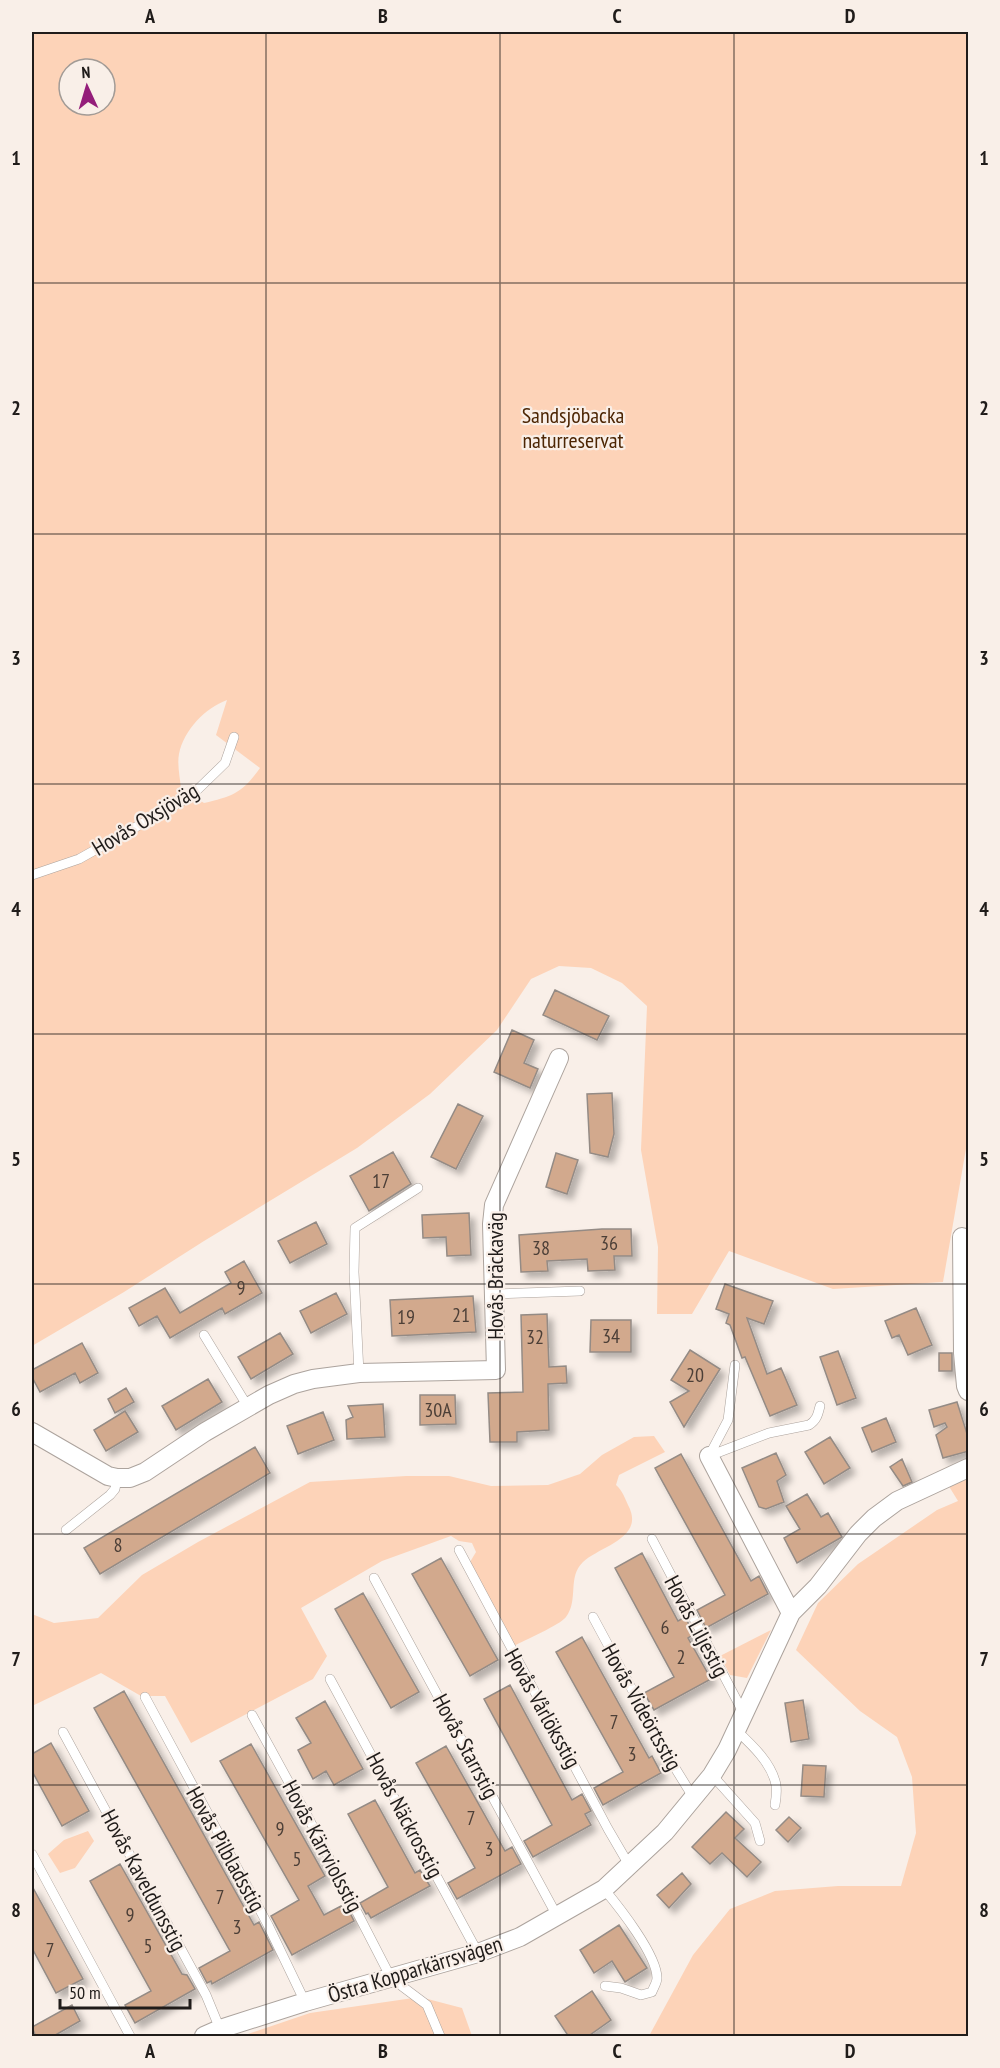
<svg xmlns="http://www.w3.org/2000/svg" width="1000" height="2068" viewBox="0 0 1000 2068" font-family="'PT Sans Narrow',sans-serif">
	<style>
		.green { fill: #fdd3b8; fill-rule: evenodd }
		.building { fill: #d2a98d; stroke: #948b85; stroke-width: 1.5; filter: url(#shadow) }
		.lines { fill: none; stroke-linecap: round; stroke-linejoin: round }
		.lane-casing { stroke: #aca39d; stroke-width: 10 }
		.street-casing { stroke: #aca39d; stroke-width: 20 }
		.lane { stroke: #fff; stroke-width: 9 }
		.street { stroke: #fff; stroke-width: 18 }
		.grid { fill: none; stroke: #201c1a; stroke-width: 1.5; stroke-opacity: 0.55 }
		.labels { text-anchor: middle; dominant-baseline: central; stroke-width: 4.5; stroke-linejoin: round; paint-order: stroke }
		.number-label { font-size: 20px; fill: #4c3f37 }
		.park-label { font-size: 22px; fill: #4d2604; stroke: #f9efe8 }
		.street-label { font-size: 22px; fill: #201c1a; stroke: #f9efe8 }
		.neatline { fill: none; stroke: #201c1a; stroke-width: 2 }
		.grid-label { font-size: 20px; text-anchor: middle; font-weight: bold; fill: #201c1a }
	</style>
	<defs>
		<filter id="shadow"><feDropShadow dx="5.5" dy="5.5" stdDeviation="3" flood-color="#0004"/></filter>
	</defs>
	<rect width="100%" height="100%" fill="#f9efe8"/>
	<path class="green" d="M32,32H968V1137L943,1282L833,1289L729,1251L692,1314H657L658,1247L641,1150L647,1006L622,983L591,968L559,966L531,979L497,1030L430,1094L357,1148L204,1241L124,1292L32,1346ZM69,69H105V105H69ZM227,700L216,735L260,768C242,793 233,796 204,803L181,788C180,778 177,764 179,754C184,730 205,708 227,700Z
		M654,1436L665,1452L619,1475L616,1485C622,1490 625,1498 628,1505C646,1538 600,1546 583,1562C567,1577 579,1600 566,1617C560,1625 525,1640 514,1646L470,1562L476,1552L472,1543L459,1541L451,1536L382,1561L301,1608L327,1656L313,1679L191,1743L165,1696H141L101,1673L32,1706V1614L54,1623L98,1618L142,1575L198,1542L310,1482L406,1476H449L491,1486L548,1485L580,1474L602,1455L634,1437Z
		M968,1464V2036H649L693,1955L730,1909L775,1891L838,1886H901L916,1833L912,1777L897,1737L860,1711L796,1650L818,1603L858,1564L937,1510L958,1501L942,1475Z
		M771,1630L747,1678L730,1675L720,1656Z
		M88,1831L94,1841L75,1868L60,1873L48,1854L64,1840Z
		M420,1997L462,2008L472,2036H242L310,2013Z"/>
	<path class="building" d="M555,990L609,1016L597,1040L543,1015Z
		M512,1030L534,1040L524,1063L538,1069L530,1088L494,1072Z
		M612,1093L614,1134L608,1157L590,1153L587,1094Z
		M458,1104L483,1116L456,1169L431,1157Z
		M393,1152L411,1184L369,1211L350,1176Z
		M556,1153L578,1160L567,1194L546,1187Z
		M469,1213L471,1255L447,1256L446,1237L423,1238L422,1215Z
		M316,1222L327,1244L290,1263L278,1241Z
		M602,1229H631L632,1256H614L615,1270L588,1271L587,1259L547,1261L548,1271L521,1272L519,1235Z
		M244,1261L262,1293L225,1314L222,1308L170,1338L157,1316L139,1326L129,1308L165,1288L180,1313L231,1283L225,1272Z
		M725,1284L773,1301L764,1324L747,1318L767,1374L781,1368L797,1405L770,1416L745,1357L742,1358L730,1325L726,1323L729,1314L716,1309Z
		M336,1293L347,1314L311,1333L300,1311Z
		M473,1296L476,1332L392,1336L390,1300Z
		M916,1308L932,1345L908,1355L899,1335L892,1338L885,1321Z
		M547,1314L549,1367L566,1366L567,1383L548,1384L549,1430L517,1432V1442H490L488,1393L523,1392L521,1315Z
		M591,1320H631V1352H590Z
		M280,1333L293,1354L251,1379L238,1357Z
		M82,1343L98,1373L80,1383L75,1373L40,1392L32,1377V1370Z
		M690,1350L720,1369L684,1427L670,1402L689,1391L671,1380Z
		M838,1351L856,1398L837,1405L820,1357Z
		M939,1353H952V1371H939Z
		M208,1379L222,1402L176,1430L162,1406Z
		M126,1388L134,1402L115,1413L108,1399Z
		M420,1395H455L456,1424L420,1425Z
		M957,1402L969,1440V1451L943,1458L936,1435L947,1427L945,1423L934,1427L929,1410Z
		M383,1404L385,1437L347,1439L346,1420L353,1417L348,1406Z
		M125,1411L138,1432L106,1451L94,1430Z
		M323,1412L334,1440L298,1454L287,1426Z
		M886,1418L896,1442L872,1452L862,1428Z
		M830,1437L850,1468L824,1484L805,1452Z
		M255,1447L270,1473L100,1574L84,1548Z
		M776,1453L786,1475L777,1481L784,1502L766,1509L759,1507L742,1468Z
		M681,1454L751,1581L759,1576L768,1594L706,1628L697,1610L725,1595L655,1468Z
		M902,1459L912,1482L903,1486L890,1467Z
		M807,1494L821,1517L828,1513L842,1537L797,1563L784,1538L800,1529L786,1506Z
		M642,1553L678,1621L685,1617L694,1634L688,1638L711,1679L654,1710L644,1693L674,1677L615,1568Z
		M441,1558L498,1660L470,1676L412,1574Z
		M363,1593L419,1692L391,1708L335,1609Z
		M582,1637L649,1758L652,1756L661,1773L603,1805L594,1788L623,1772L556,1652Z
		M510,1685L572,1800L582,1794L591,1811L585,1814L591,1825L533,1857L524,1841L552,1825L484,1699Z
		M124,1691L254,1925L259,1922L273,1950L212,1984L211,1981L207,1983L199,1968L230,1951L94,1708Z
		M803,1700L809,1739L791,1742L785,1703Z
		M325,1701L363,1769L334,1785L326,1771L313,1779L298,1750L311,1743L296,1718Z
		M51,1743L89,1811L62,1826L32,1771V1754Z
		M251,1744L325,1876L308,1886L324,1915L341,1906L344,1911L348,1909L354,1921L292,1955L271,1916L299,1900L220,1761Z
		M446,1746L505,1851L512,1847L521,1864L457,1899L448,1883L475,1868L416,1763Z
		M803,1765L826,1766L824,1797L801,1796Z
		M375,1800L415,1873L420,1870L430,1886L371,1918L368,1913L366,1914L360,1903L388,1887L348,1814Z
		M726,1812L744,1829L735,1838L761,1862L747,1877L722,1853L710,1864L692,1847Z
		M789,1817L801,1828L788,1842L776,1830Z
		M120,1864L182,1974L187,1975L195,1989L135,2023L125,2005L151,1991L90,1881Z
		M682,1873L691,1884L669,1908L657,1895Z
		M32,1886L83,1979L56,1993L32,1948Z
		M619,1925L647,1968L625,1982L612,1961L594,1973L580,1950Z
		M592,1991L611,2020L587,2037H569L555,2016Z
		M72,2005L80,2021L52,2037H36L32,2027Z"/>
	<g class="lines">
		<defs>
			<path id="lane" d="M32,875L79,859L191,796L225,763L234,737
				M494,1294L580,1291
				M204,1335L248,1407
				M359,1373L354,1272L355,1228L418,1188
				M709,1456L769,1433L809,1425C817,1420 818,1414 820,1406
				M709,1456L728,1420L735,1365
				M66,1530L110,1495L115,1489L117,1478
				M652,1539L743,1712
				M459,1550L608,1829L629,1865
				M374,1578L556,1914
				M593,1617L669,1758L693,1797
				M330,1679L478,1953
				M145,1697L268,1925L305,2002
				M252,1715L310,1821L391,1978L427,2005L440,2036
				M736,1730C751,1744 772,1763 776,1785C777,1792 776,1799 775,1805
				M63,1732L206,1995L220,2029
				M712,1775L755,1823L760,1841
				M32,1854L130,2036
				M604,1889C619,1907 657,1955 657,1978C657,1983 653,1988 652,1992L641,1995L621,1988L605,1986"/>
			<path id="street" d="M962,1237L963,1353L966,1386L968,1391
				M32,1432L108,1476L117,1478H130L145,1472L205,1432L269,1395L294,1384L313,1379L359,1373L496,1370L492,1224L494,1205L559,1058
				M709,1456L791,1613
				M204,2036L220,2029L305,2002L478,1953L520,1937L604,1889L665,1832L712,1775L727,1750L791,1613L818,1586L858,1534L874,1518L897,1501L968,1468"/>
		</defs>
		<use href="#lane" class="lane-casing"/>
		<use href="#street" class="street-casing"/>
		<use href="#lane" class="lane"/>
		<use href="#street" class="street"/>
	</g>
	<path class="grid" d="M266,32V2036M500,32V2036M734,32V2036M32,283H968M32,534H968M32,784H968M32,1034H968M32,1284H968M32,1534H968M32,1785H968"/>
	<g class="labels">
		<g class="number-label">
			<text x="381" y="1181">17</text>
			<text x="609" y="1243">36</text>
			<text x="541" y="1248">38</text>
			<text x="241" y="1288">9</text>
			<text x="461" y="1315">21</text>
			<text x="406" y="1317">19</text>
			<text x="611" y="1336">34</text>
			<text x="535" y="1337">32</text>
			<text x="695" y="1375">20</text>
			<text x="438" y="1410">30A</text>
			<text x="118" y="1545">8</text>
			<text x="665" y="1627">6</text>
			<text x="681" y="1657">2</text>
			<text x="614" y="1722">7</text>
			<text x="632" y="1754">3</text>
			<text x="471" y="1818">7</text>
			<text x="280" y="1829">9</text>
			<text x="489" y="1849">3</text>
			<text x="297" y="1859">5</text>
			<text x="220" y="1897">7</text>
			<text x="130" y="1915">9</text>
			<text x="237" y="1927">3</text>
			<text x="148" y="1946">5</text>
			<text x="50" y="1950">7</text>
		</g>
		<g class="park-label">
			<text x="573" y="415">Sandsjöbacka<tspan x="573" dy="25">naturreservat</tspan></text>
		</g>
		<g class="street-label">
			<text transform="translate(145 819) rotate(-31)">Hovås Oxsjöväg</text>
			<text transform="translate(495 1276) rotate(-90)">Hovås Bräckaväg</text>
			<text transform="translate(697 1626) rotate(62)">Hovås Liljestig</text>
			<text transform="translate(642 1707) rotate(61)">Hovås Videörtsstig</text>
			<text transform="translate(543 1708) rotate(61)">Hovås Vårlöksstig</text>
			<text transform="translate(466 1746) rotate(62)">Hovås Starrstig</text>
			<text transform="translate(405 1815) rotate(62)">Hovås Näckrosstig</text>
			<text transform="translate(323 1846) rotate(62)">Hovås Kärrviolsstig</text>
			<text transform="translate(226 1849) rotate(61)">Hovås Pilbladsstig</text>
			<text transform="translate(144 1880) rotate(62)">Hovås Kaveldunsstig</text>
			<text transform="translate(415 1969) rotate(-17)">Östra Kopparkärrsvägen</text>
		</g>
	</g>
	<rect width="1000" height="2068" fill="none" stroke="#f9efe8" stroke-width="66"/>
	<g transform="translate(87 87) rotate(356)"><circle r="28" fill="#f9efe8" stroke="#a29b96" stroke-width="1.5"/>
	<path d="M0-4.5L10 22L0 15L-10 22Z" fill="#941d7a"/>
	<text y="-9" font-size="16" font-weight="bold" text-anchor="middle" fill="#201c1a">N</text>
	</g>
	<path d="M60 1999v9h130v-9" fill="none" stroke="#201c1a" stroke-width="3"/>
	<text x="69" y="1999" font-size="18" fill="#201c1a" stroke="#f9efe8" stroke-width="4.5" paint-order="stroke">50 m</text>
	<rect x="33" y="33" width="934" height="2002" class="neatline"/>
	<g class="grid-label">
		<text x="150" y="23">A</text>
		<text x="383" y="23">B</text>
		<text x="617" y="23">C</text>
		<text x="850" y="23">D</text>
		<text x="16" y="165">1</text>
		<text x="984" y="165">1</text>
		<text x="16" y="415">2</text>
		<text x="984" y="415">2</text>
		<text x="16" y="665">3</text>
		<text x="984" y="665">3</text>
		<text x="16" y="916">4</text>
		<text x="984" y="916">4</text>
		<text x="16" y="1166">5</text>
		<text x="984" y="1166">5</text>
		<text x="16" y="1416">6</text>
		<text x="984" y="1416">6</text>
		<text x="16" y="1666">7</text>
		<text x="984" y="1666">7</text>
		<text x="16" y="1917">8</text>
		<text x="984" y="1917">8</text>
		<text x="150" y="2058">A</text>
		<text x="383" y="2058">B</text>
		<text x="617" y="2058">C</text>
		<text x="850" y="2058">D</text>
	</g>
</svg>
